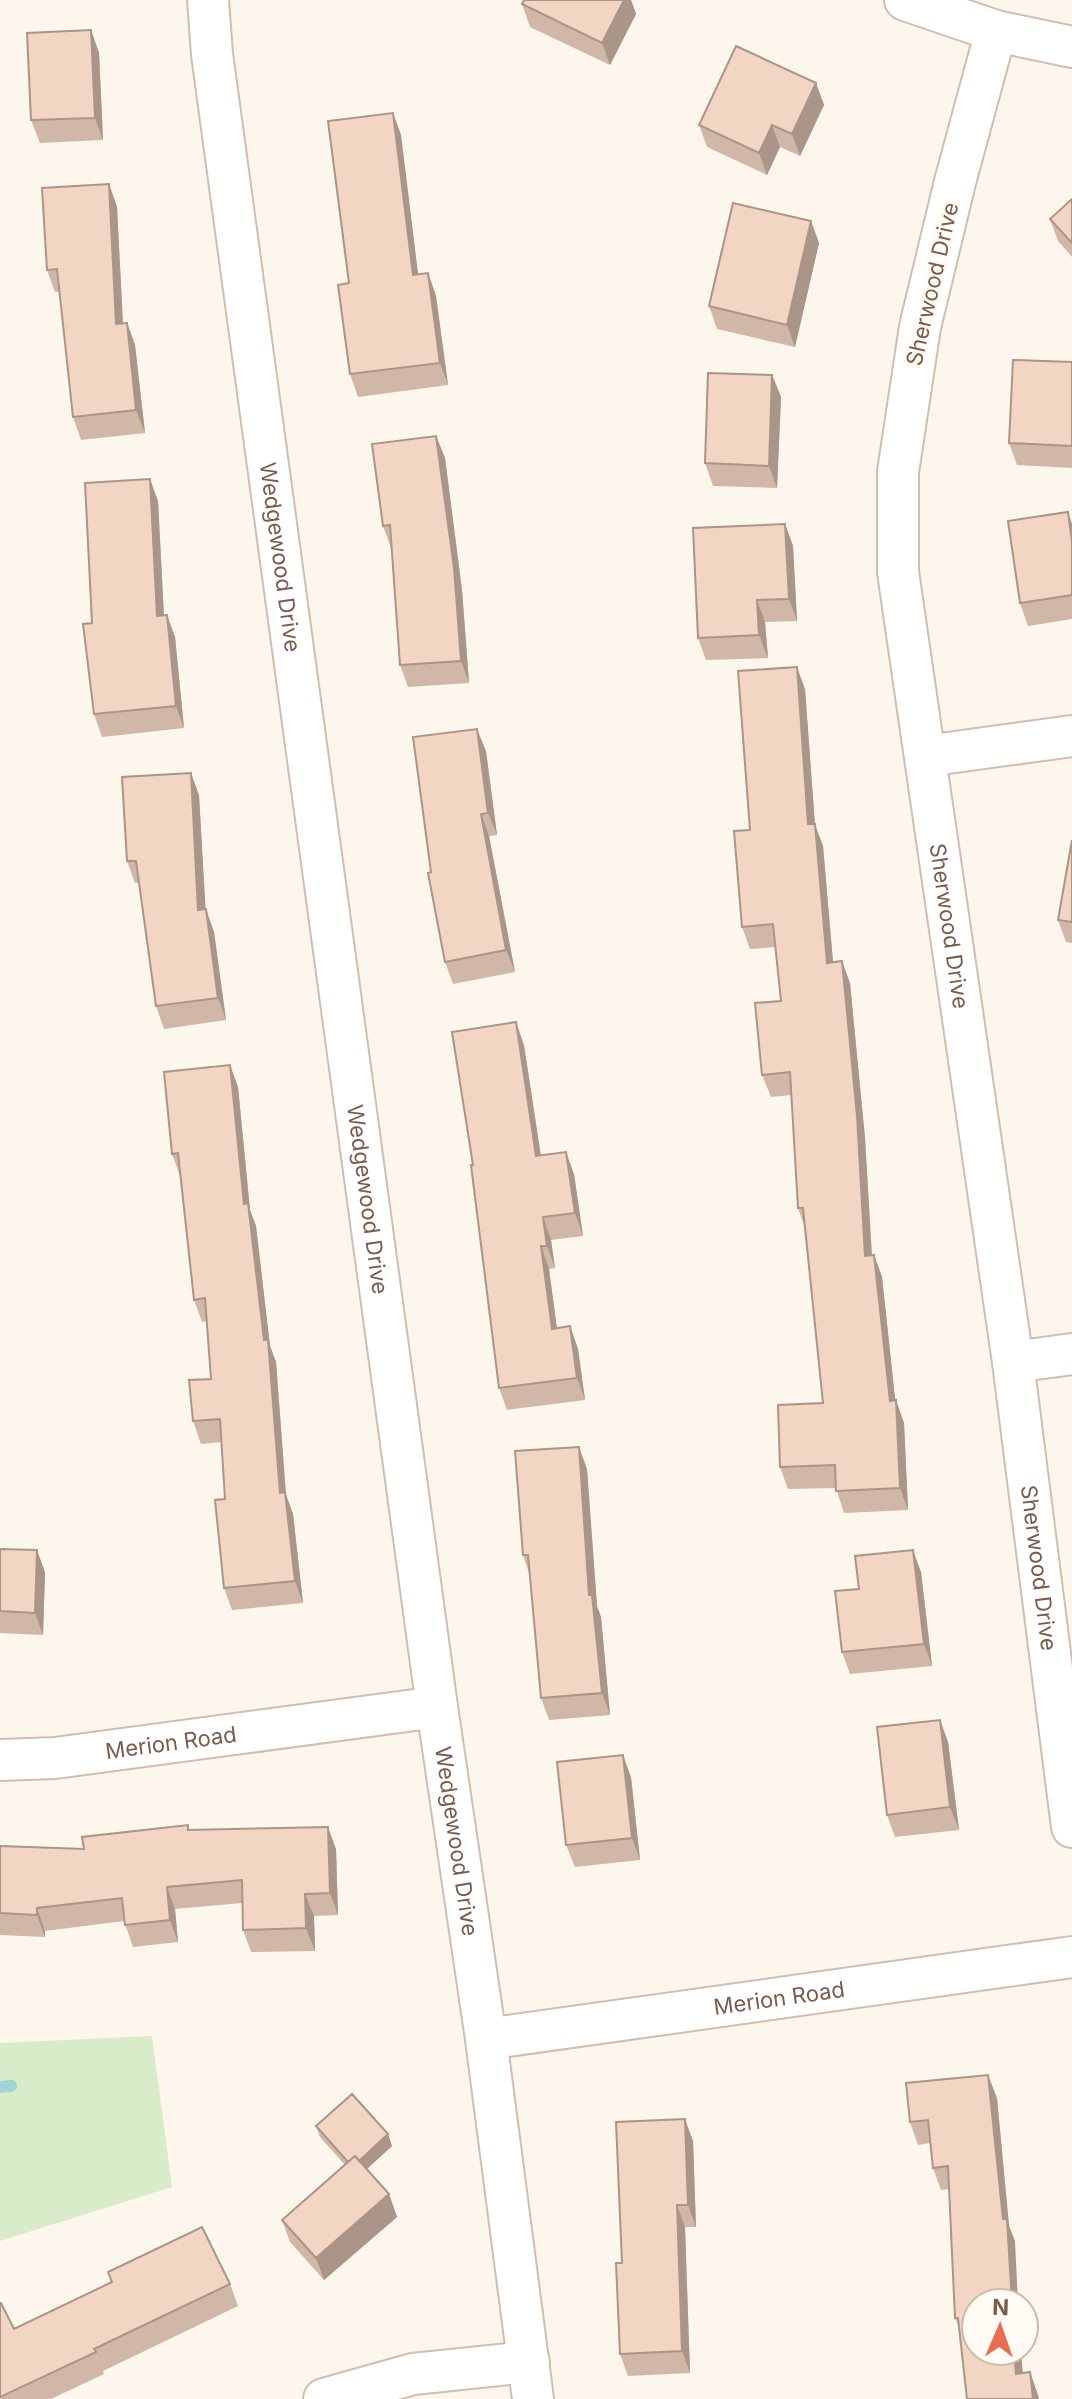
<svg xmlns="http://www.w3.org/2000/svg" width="1072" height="2399" viewBox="0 0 1072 2399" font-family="Inter,sans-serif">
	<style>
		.green { fill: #d8ecc9 }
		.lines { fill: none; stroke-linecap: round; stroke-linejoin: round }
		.stream { stroke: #a5d3da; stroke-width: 12 }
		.minor-casing { stroke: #d1beb0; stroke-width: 44 }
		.minor { stroke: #fff; stroke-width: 40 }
		.wall { fill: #d1b7a8 }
		.shaded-wall { fill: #aa9588 }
		.building { fill: #f3d5c3; stroke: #aa9588; stroke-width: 2 }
		.labels { text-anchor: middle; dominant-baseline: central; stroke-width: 7; stroke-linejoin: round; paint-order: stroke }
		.street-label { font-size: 22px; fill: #7a5c4d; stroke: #fffaf3 }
	</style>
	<rect width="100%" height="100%" fill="#fdf6ec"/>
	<path class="green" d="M152,2036L172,2187L0,2241V2043Z"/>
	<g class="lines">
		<path class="stream" d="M0,2087L11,2086"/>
		<defs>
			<g id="minor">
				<path id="s1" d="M208,0L212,54L437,1707L486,2039L533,2399"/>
				<path d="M905,0L996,31L1072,47"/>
				<path id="s2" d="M996,31L955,182L920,327L898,472V572L1013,1362L1072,1827"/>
				<path d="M926,756L1072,736"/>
				<path d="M1013,1362L1072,1354"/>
				<path id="s3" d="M0,1760L55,1758L437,1707"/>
				<path id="s4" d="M486,2039L1072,1957"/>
				<path d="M324,2399L413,2374L529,2362"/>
			</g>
		</defs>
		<use href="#minor" class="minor-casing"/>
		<use href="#minor" class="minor"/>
	</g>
	<path class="wall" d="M524,0H631L636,14L610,65L530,27L522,4Z
		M91,30L99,53L103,140L40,143L31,120Z
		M816,83L824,105L800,156L780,147L767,175L707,147L699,125Z
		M393,113L401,135L418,275L428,273L436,296L448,385L358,397L350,374L349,283Z
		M109,184L117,207L123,323H127L135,345L145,433L81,440L73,417L59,292H55L47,270Z
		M1072,199V257L1058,241L1050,219Z
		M811,221L819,243L795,347L717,329L709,306Z
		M1072,362V468L1017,465L1009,443Z
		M772,375L781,397L777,488L713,486L705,463Z
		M436,436L445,458L462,590L469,683L408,687L400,665L391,548L383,526Z
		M158,501L164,615L175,637L184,728L102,737L94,714L92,623Z
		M785,524L793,546L797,621L765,622L768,658L706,660L698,638Z
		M1072,524V619L1028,626L1020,603Z
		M805,689L815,825L823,846L833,962L850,983L865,1138L872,1255H874L882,1277L895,1400L904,1423L908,1510L844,1513L836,1488L788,1489L780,1467L823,1403L804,1225L798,1208L792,1095L771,1097L762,1075L781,1001L775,947L750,949L742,927L750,830Z
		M486,751L497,835L489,836L515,972L453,984L445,962L431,872Z
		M199,795L205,909L214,932L226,1020L164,1029L156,1006L139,883H135L127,861Z
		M1072,840V943L1066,942L1058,920Z
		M524,1045L541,1155L574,1174L583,1236L551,1240L555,1268L549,1269L557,1328L570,1326L578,1349L585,1400L507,1410L499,1388L473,1165Z
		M230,1065L238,1087L250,1210L256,1226L270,1346L276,1362L286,1495L293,1514L303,1603L232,1610L224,1588L225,1499L221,1442L201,1444L193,1421L211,1379L207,1321L202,1322L194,1300L180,1176L172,1154Z
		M587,1469L597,1606L601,1617L610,1715L549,1720L541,1698L530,1576L523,1555Z
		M0,1549L45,1572L43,1635L0,1633Z
		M921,1572L932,1666L850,1674L842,1652Z
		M940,1720L948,1742L959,1830L895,1837L887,1815Z
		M631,1777L640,1860L575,1867L566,1845Z
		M188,1825L189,1830L336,1849L338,1915L314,1916L315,1951L251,1952L243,1930L242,1903L175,1909L178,1942L133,1947L124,1921L45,1931V1937L0,1935V1846L84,1849Z
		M997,2098L1009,2226L1015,2241L976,2351H1021L1023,2373L1030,2372L1039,2399H967L959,2327L955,2318L949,2189L941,2190L933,2168L930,2143L918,2145L910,2122Z
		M316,2126L388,2134L392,2146L367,2169L389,2194L397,2217L324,2280L290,2242L282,2220L345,2165L320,2137Z
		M693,2141L696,2227H685L690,2373L628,2376L620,2354L622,2263Z
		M108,2272L230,2284L238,2306L103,2371L104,2374L51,2399H0V2303L14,2329L111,2282Z"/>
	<path class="shaded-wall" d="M624,0H631L636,14L610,65L602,43Z
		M91,30L99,53L103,140L95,118Z
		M816,83L824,105L800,156L792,134Z
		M393,113L401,135L421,298L413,275Z
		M772,125L780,147L767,175L759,153Z
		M109,184L117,207L124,346L116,324Z
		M811,221L819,243L795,347L787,325Z
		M428,273L436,296L448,385L440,363Z
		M127,323L135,345L145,433L136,410Z
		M772,375L781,397L777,488L769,466Z
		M436,436L445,458L462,590L469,683L461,661Z
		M150,479L158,501L165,638L157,616Z
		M1068,512L1072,524V542Z
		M785,524L793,546L797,621L789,599Z
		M757,600L765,622L768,658L759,635Z
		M167,615L175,637L184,728L176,706Z
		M797,667L805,689L815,825L823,846L835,985L827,963L808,824Z
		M477,729L486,751L497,835L488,813Z
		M191,773L199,795L207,933L198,910Z
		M481,814L489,836L515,972L506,950Z
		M206,909L214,932L226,1020L218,998Z
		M842,961L850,983L865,1138L873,1278L865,1256Z
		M516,1022L524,1045L544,1178L536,1156Z
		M230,1065L238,1087L250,1210L256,1226L270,1346L276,1362L286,1495L293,1514L303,1603L295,1581L280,1493L264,1340L244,1204Z
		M566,1152L574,1174L583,1236L575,1213Z
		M543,1217L551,1240L555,1268L547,1246Z
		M541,1246L549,1269L560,1352L552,1329Z
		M874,1255L882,1277L897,1416L896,1400L904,1423L908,1510L900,1488Z
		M570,1326L578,1349L585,1400L577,1378Z
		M579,1447L587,1469L597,1606L601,1617L610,1715L602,1693L589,1595Z
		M37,1550L45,1572L43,1635L35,1613Z
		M913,1550L921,1572L932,1666L924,1644Z
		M940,1720L948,1742L959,1830L950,1807Z
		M623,1755L631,1777L640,1860L632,1838Z
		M328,1827L336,1849L338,1915L330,1893Z
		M167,1887L175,1909L178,1942L170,1920Z
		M305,1894L314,1916L315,1951L306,1928Z
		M37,1908L45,1931V1937L37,1915Z
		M988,2075L997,2098L1009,2226L1015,2241L1018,2303H1012Z
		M685,2119L693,2141L696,2227L688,2205Z
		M388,2134L392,2146L357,2178L353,2167Z
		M389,2194L397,2217L324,2280L316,2258Z
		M677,2205L685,2227L690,2373L682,2351Z
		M1014,2351H1021L1024,2396L1016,2374Z
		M1030,2372L1038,2395L1039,2399H1033Z"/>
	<path class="building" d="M524,0H624L602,43L522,4Z
		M91,30L95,118L31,120L27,33Z
		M736,46L816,83L792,134L772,125L759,153L699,125Z
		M393,113L413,275L428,273L440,363L350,374L338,285L349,283L328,121Z
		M109,184L116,324L127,323L136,410L73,417L57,269L47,270L42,188Z
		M1072,199V243L1050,219Z
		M733,203L811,221L787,325L709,306Z
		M1013,360L1072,362V446L1009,443Z
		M708,373L772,375L769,466L705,463Z
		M436,436L454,568L461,661L400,665L390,525L383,526L372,444Z
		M150,479L157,616L167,615L176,706L94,714L83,624L92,623L85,483Z
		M1068,512L1072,542V595L1020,603L1008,521Z
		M785,524L789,599L757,600L759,635L698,638L693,528Z
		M797,667L808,824H815L827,963L842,961L857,1116L865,1256L874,1255L890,1401L896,1400L900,1488L836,1491L835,1465L780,1467L778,1405L823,1403L803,1208H798L790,1072L762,1075L755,1003L781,1001L773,924L742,927L734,831L750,830L738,671Z
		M477,729L488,813L481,814L506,950L445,962L428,873L431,872L413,737Z
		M191,773L198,910L206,909L218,998L156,1006L136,861H127L122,777Z
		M1072,840V922L1058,920Z
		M516,1022L536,1156L566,1152L575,1213L543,1217L547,1246H541L552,1329L570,1326L577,1378L499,1388L471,1165H473L452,1032Z
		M230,1065L244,1204L248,1203L264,1340H268L280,1493L285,1492L295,1581L224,1588L215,1500L225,1499L220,1419L193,1421L189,1380L211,1379L205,1298L194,1300L178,1153L172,1154L164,1072Z
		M579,1447L589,1595H592L602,1693L541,1698L528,1555H523L515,1451Z
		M0,1549L37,1550L35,1613L0,1611Z
		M913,1550L924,1644L842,1652L835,1591L859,1589L855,1556Z
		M940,1720L950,1807L887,1815L877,1727Z
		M623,1755L632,1838L566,1845L557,1762Z
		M188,1825V1830L328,1827L330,1893L305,1894L306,1928L243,1930L242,1880L167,1887L170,1920L125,1925L122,1898L37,1908V1915L0,1913V1846L84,1849L82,1837Z
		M988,2075L1003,2219H1007L1012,2303H976V2351H1014L1016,2374L1030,2372L1033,2399H967L958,2318H955L948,2166L933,2168L928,2120L910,2122L906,2083Z
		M352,2094L388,2134L359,2161L355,2156L348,2162L316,2126Z
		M685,2119L688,2205H677L682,2351L620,2354L616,2263H622L616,2122Z
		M355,2156L389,2194L316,2258L282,2220Z
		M202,2227L230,2284L94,2349L96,2352L0,2397V2303H1L14,2329L112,2282L108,2272Z"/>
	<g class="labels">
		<g class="street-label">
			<text transform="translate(932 284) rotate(-77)">Sherwood Drive</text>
			<text stroke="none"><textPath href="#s1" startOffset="562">Wedgewood Drive</textPath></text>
			<text stroke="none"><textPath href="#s2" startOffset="910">Sherwood Drive</textPath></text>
			<text stroke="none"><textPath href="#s1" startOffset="1210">Wedgewood Drive</textPath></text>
			<text stroke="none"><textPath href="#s2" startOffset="1558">Sherwood Drive</textPath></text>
			<text stroke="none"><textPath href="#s3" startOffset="172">Merion Road</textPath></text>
			<text stroke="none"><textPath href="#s1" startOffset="1858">Wedgewood Drive</textPath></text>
			<text stroke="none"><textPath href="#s4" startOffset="296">Merion Road</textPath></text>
		</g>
	</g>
	<g transform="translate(1000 2327) rotate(2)"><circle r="38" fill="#fffaf3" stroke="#cabbb1" stroke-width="2"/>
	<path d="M0-6L14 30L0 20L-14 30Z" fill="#e76f51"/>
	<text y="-12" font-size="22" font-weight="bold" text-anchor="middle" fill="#7a5c4d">N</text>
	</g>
</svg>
